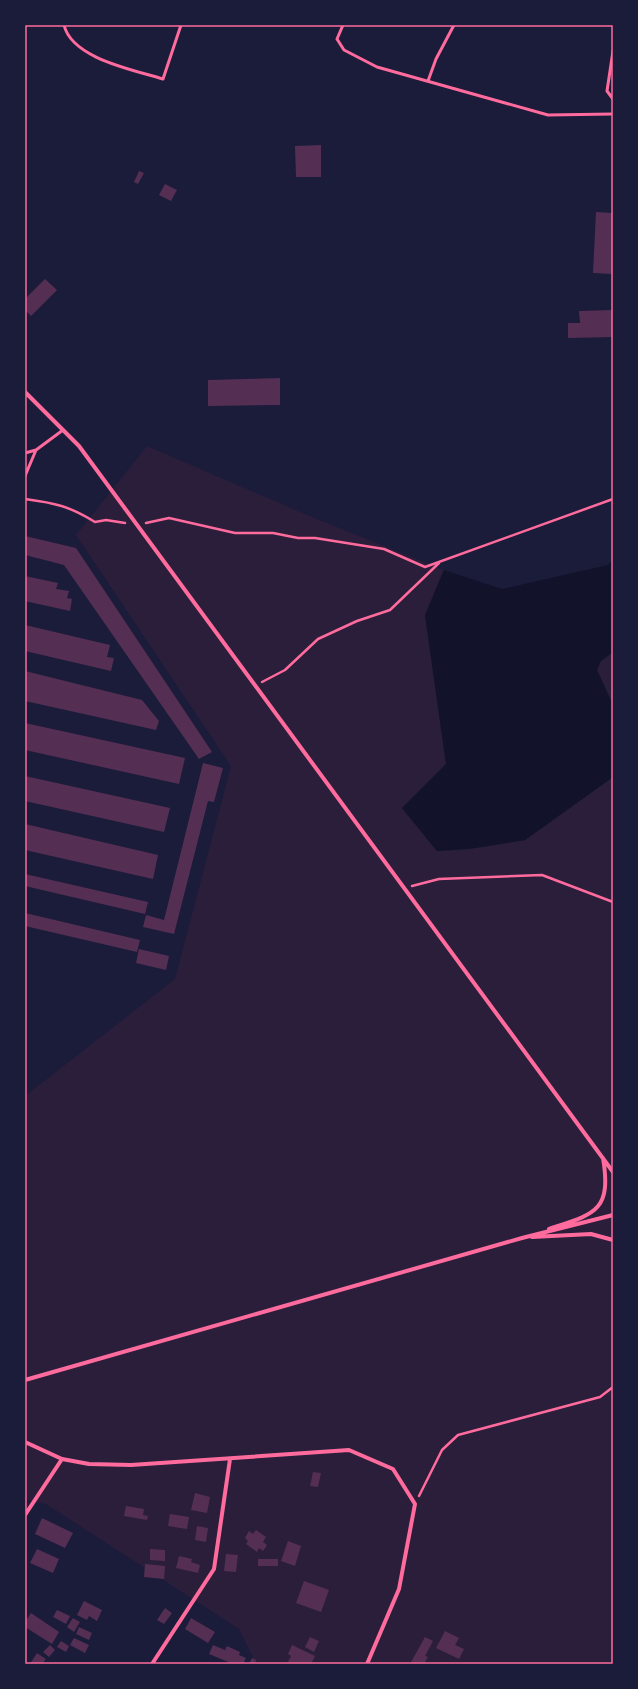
<svg xmlns="http://www.w3.org/2000/svg" width="638" height="1689" viewBox="0 0 638 1689" font-family="'Fira Sans',sans-serif">
	<style>
		.green { fill: #2a1e3b }
		.water { fill: #12122b }
		.building { fill: #542f53 }
		.lines { fill: none; stroke-linecap: round; stroke-linejoin: round }
		.path { stroke: #ff6b9d; stroke-width: 2.5 }
		.service { stroke: #ff6b9d; stroke-width: 3 }
		.minor { stroke: #ff6b9d; stroke-width: 4 }
		.neatline { fill: none; stroke: #ff6b9d; stroke-width: 1.5 }
	</style>
	<rect width="100%" height="100%" fill="#1b1b3a"/>
	<path class="green" d="M147,446L312,517L444,570L425,615L446,764L402,808L437,851L469,849L525,840L613,777V1664H256L239,1629L46,1504L25,1499V1096L175,979L231,766L76,535Z
		M613,652V705L597,670L601,661Z"/>
	<path class="water" d="M613,560V652L601,661L597,670L613,705V777L525,840L469,849L437,851L402,808L446,764L425,615L444,570L502,589L608,565Z"/>
	<path class="building" d="M321,145V177H296L295,146Z
		M139,171L144,173L138,184L134,182Z
		M165,184L177,190L171,201L159,195Z
		M596,212L613,213V274L593,273Z
		M45,279L57,290L31,316L25,310V299Z
		M613,310V337L568,338V323H580L579,311Z
		M280,378V405L208,406V380Z
		M25,536L76,548L212,752L199,759L64,565L25,555Z
		M25,576L58,583L56,589L69,591L67,598L72,599L70,611L25,601Z
		M25,625L110,645L107,657L114,658L111,671L25,651Z
		M25,671L142,700L159,721L156,730L25,701Z
		M25,723L185,758L179,784L25,750Z
		M203,763L223,768L214,802L208,801L174,934L143,927L146,915L164,920Z
		M25,776L170,808L164,832L25,801Z
		M25,824L158,855L153,879L25,850Z
		M25,874L148,902L145,914L25,886Z
		M25,913L140,940L137,952L25,926Z
		M139,949L169,956L166,970L136,963Z
		M313,1472L321,1473L318,1487L310,1486Z
		M195,1493L210,1497L207,1513L191,1510Z
		M126,1506L144,1509L143,1515L148,1516L147,1520L124,1516Z
		M170,1514L189,1517L187,1529L168,1526Z
		M42,1518L73,1533L65,1548L35,1534Z
		M197,1526L208,1528L206,1542L195,1540Z
		M256,1530L266,1537L263,1542L267,1545L263,1551L259,1548L257,1552L246,1544L248,1541L245,1538L249,1531L253,1534Z
		M288,1541L301,1546L295,1566L281,1561Z
		M37,1549L59,1559L53,1573L30,1563Z
		M150,1549L165,1550V1561L150,1560Z
		M226,1554L238,1555L236,1572L224,1571Z
		M179,1556L192,1559L191,1562L200,1565L198,1573L176,1568Z
		M258,1559H278V1566H258Z
		M145,1564L165,1566L164,1579L144,1577Z
		M304,1581L329,1590L321,1612L296,1603Z
		M84,1601L102,1610L97,1621L89,1616L87,1620L77,1615Z
		M165,1608L172,1613L164,1624L157,1620Z
		M57,1610L70,1616L66,1624L53,1617Z
		M31,1613L59,1632L52,1644L25,1627V1622Z
		M73,1618L80,1622L74,1632L67,1627Z
		M191,1618L215,1632L208,1643L185,1629Z
		M79,1627L92,1633L89,1640L76,1634Z
		M445,1631L459,1638L455,1645L464,1649L459,1659L436,1648Z
		M310,1637L319,1641L314,1652L305,1647Z
		M425,1637L433,1641L425,1656L428,1657L424,1664H410Z
		M74,1638L89,1645L85,1653L70,1645Z
		M61,1641L69,1646L66,1652L57,1647Z
		M50,1645L55,1650L49,1657L43,1652Z
		M213,1645L225,1650L227,1646L240,1652L239,1655L246,1658L243,1664H233L209,1654Z
		M292,1645L315,1656L311,1664H292L288,1662L291,1656L288,1654Z
		M37,1653L46,1659L42,1664H30Z
		M252,1658L256,1660L255,1664H249Z"/>
	<g class="lines">
		<path class="path" d="M25,499C55,503 69,506 95,522L106,520L125,523
			M146,523L169,518L235,533H273L298,538H315L384,549L425,567L613,499
			M262,682L285,670L318,639L357,621L390,610L439,563
			M412,886L439,879L542,875L613,902
			M419,1496L442,1450L458,1435L600,1397L613,1387"/>
		<path class="service" d="M64,25C72,59 135,70 163,79L181,25
			M343,25L337,39L344,50L377,67L548,115L613,114
			M613,51L607,91L613,99
			M428,81L436,59L454,25
			M25,453L36,450
			M25,476L36,450L63,430"/>
		<path class="minor" d="M25,392L79,446L613,1172
			M549,1229C594,1214 612,1212 603,1158
			M532,1237L591,1234L613,1240
			M25,1380L522,1238L613,1215
			M25,1442L62,1459L89,1464L131,1465L349,1450L393,1469L415,1504L399,1589L367,1664
			M25,1515L62,1459
			M152,1664L214,1569L230,1459"/>
	</g>
	<rect width="638" height="1689" fill="none" stroke="#1b1b3a" stroke-width="52"/>
	<rect x="26" y="26" width="586" height="1637" class="neatline"/>
</svg>
